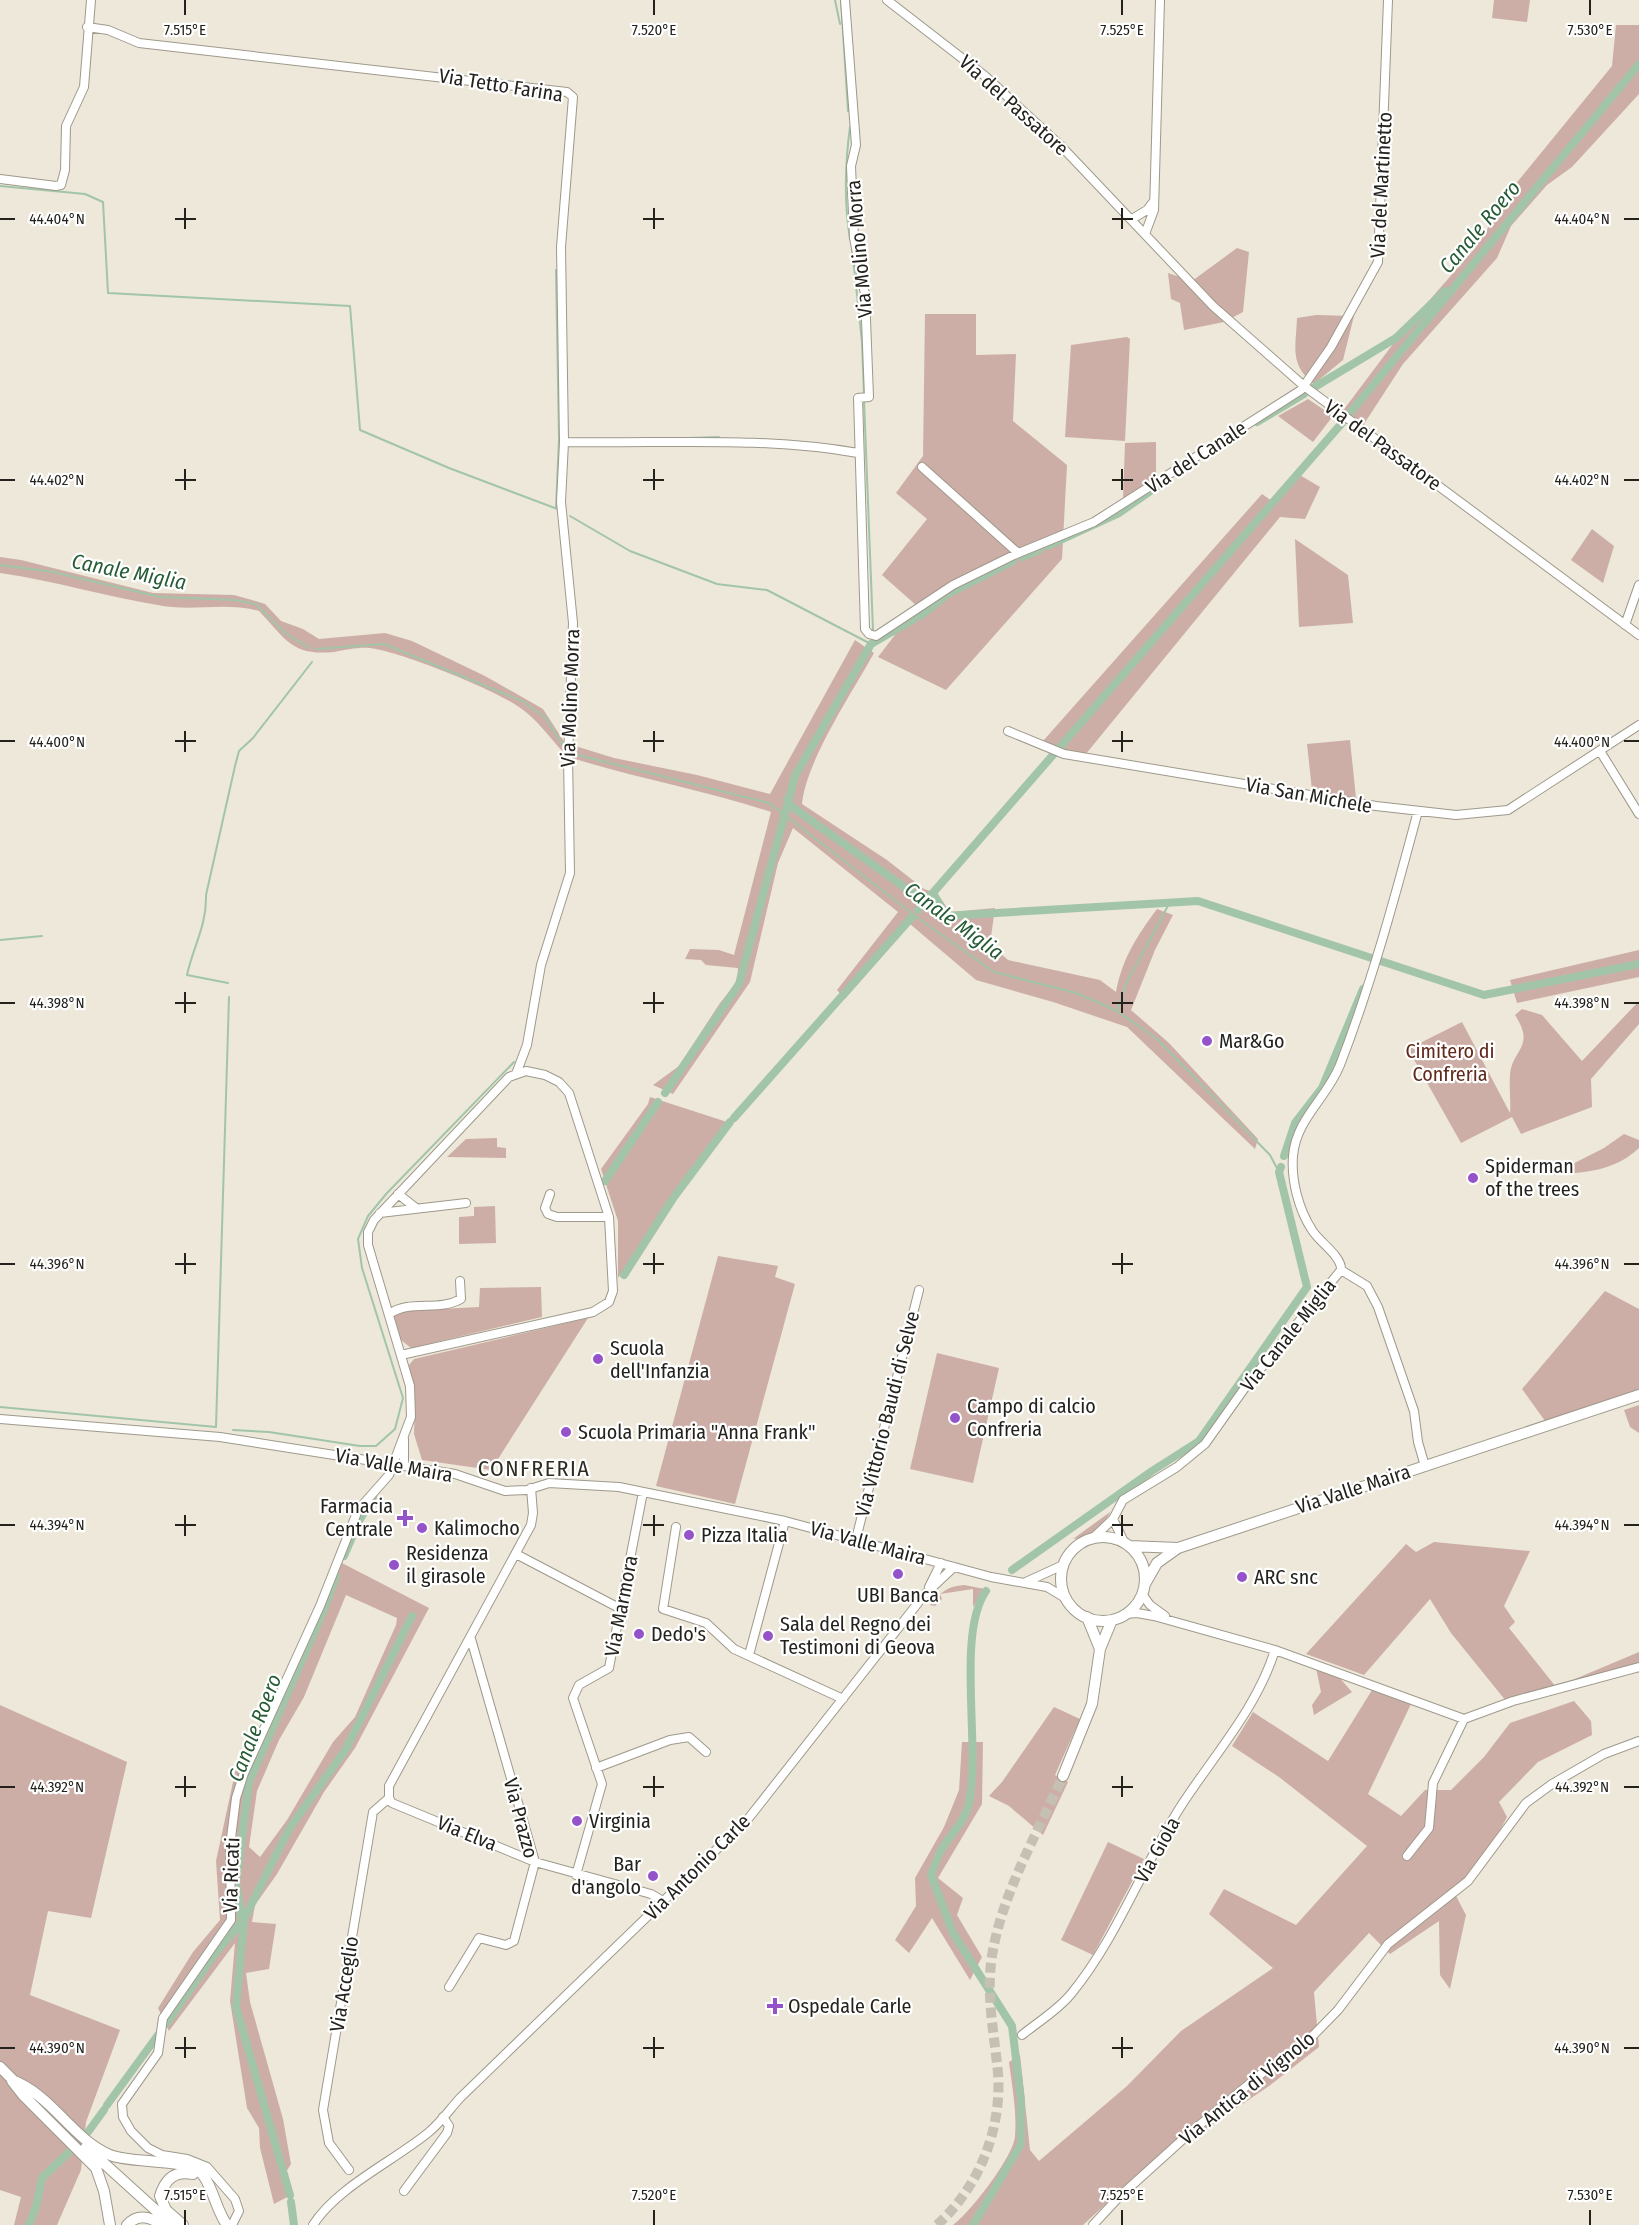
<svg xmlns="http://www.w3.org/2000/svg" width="1639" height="2225" viewBox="0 0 1639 2225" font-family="'Fira Sans Condensed',sans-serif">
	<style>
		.green { fill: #cdaea7; fill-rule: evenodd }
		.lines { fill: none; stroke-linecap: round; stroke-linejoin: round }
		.stream { stroke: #a2c5a9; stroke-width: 2 }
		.canal { stroke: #a2c5a9; stroke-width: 8 }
		.major-tunnel { stroke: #c5c0b3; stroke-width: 10; stroke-dasharray: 10 5; stroke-linecap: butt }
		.minor-casing { stroke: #9e998b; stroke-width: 10 }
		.major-casing { stroke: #9e998b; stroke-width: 12 }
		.minor { stroke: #fff; stroke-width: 8 }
		.major { stroke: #fff; stroke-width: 10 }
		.ticks { fill: none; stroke: #23221c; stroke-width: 2 }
		.poi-dot { fill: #9453c8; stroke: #fff; stroke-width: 2 }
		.labels { text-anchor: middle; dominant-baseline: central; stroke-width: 4.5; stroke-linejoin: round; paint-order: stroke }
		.street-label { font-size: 20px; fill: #23221c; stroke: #fff }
		.poi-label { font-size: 20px; fill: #23221c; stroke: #fff; text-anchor: start }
		.park-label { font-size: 20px; fill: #61291c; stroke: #fff }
		.water-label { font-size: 21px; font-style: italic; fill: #265b35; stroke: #fff }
		.quarter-label { font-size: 22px; letter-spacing: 1.5px; fill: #2f2c20; stroke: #fff }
		.ticks-label { font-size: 15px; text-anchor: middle; fill: #23221c; stroke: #fff; stroke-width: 4.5; stroke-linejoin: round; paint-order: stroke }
	</style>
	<rect width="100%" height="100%" fill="#ede8d9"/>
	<path class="green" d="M1494,0H1530L1527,22L1492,18Z
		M1616,25H1639V94L1572,167L1547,185L1511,226L1497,258L1403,364L1362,427L1342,412L1405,328L1476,247L1514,186L1612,66Z
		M1237,248L1249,252L1243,312L1224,322L1184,330L1180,303L1171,299L1168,273L1192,281Z
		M925,314H976V355L1016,354L1013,421L1067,465L1062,559L946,690L878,657L917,606L882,575L927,519L896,493L923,456Z
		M1316,315L1354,316L1343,360L1314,384C1289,364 1296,347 1297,318Z
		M1127,337L1130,339L1125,441L1065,437L1071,345Z
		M1308,399L1333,416L1313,442L1278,416Z
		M1156,442V476L1123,499L1125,443Z
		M1298,474L1320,487L1305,519L1280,517L1085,755L1066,752L1043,741L1262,494L1275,503Z
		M1592,529L1614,546L1603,583L1571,560Z
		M1295,539L1348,575L1353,623L1299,627Z
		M0,557L21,560L153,593L234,595L252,600L265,604L281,621L303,629L319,639L385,633L412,641L485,676L543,709L565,743L564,753C549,737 537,719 519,707C493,689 402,652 370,648C359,647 345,650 334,652C291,656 286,639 259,611C228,602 195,611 163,606C108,597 55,581 0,573Z
		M855,640L874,653C852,693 806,761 802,804L887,860L924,889L937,893L950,912L995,908L990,944L1008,960L1100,980L1116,992C1122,959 1137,936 1157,909L1173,915L1155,950L1131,1010L1169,1043L1258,1139L1255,1149L1127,1027L1053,1002L976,980L910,924L845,999L837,990L898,912L793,828L778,863L750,982L673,1094L653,1085L679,1066L720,1003L737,982L738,968L706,965L701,960L685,959L690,949L719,950L734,955L771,812C705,790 638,779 572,758V745L614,758L697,775L770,794Z
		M1350,740L1356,798L1312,790L1307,744Z
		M1639,950V977L1517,1003L1510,980Z
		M1639,1001V1024L1591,1079L1592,1107L1521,1134L1512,1117L1461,1143L1408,1049L1462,1022L1510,1113C1511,1101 1509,1088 1510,1075C1512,1049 1536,1047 1515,1015L1522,1009L1542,1015L1582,1061Z
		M650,1097L727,1122L618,1278V1221L601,1169L648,1104Z
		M1624,1134L1639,1140V1148C1613,1172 1586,1172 1551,1175L1604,1148Z
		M497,1138V1147L506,1148V1158L447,1157L466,1139Z
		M495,1206L496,1243L459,1244V1217L474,1216V1207Z
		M718,1256L778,1266L775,1277L795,1284L735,1504L656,1486Z
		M541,1287L542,1317L411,1348L401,1340L394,1316L401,1311L479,1307L480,1288Z
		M1605,1291L1639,1309V1389L1545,1421L1522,1389Z
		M588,1318L491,1470L422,1460L414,1434L415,1398L409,1365L414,1359Z
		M937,1353L999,1368L973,1483L910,1469Z
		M1639,1405V1433L1630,1427L1624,1410Z
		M1110,1512C1105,1527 1090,1538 1073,1539Z
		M1434,1542L1530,1551L1504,1606L1515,1622L1509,1628L1556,1687L1639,1652V1673L1629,1668L1506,1701L1451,1633L1430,1599L1364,1675L1306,1654L1406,1544L1416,1552Z
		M340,1562L429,1608L355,1748L324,1792L277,1874L255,1905L252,1922L276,1924L269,1969L246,1973L250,2002L283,2119L291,2164L286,2172L293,2194L274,2204L260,2148L259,2128L247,2108L230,2001L235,1943L169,2031L158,2008L193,1952L220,1920L216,1861L236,1768L260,1731ZM346,1595L397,1618L396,1625L355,1717L333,1742L287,1820L260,1857L249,1847L257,1791L279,1740L304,1697Z
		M964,1585L985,1589L973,1607V1589L940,1594L942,1599L935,1606L930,1605C939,1593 948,1586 964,1585Z
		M1316,1668L1337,1675L1352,1692L1314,1715L1312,1705L1321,1692Z
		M1372,1690L1411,1704L1368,1794L1401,1816L1425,1790H1451L1484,1757L1510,1723L1574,1701L1591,1721L1592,1735L1538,1762L1499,1802L1507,1817L1490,1849L1455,1894L1466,1915L1450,1989L1440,1975L1439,1921L1390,1954L1369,1933L1314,1992L1319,2047L1269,2086L1135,2177L1083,2225H953C970,2213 1014,2156 1015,2136C1017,2111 1012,2086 1009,2062L1020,2055L1030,2150L1039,2161L1127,2086L1181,2031L1273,1968L1209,1914L1224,1889L1296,1925L1367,1846L1279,1777L1232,1746L1253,1712L1328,1761Z
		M0,1705L127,1762L91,1918L48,1911L30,1995L120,2030L86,2122L81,2170L57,2225H14L21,2197L0,2190Z
		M1054,1707L1080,1719L1055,1775L1068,1782L1043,1835L1009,1806L989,1796L1002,1782Z
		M962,1742H983L982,1804L938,1878L963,1898L957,1915L982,1957L970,1980L932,1918L909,1953L895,1940L916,1906L915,1878L944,1827L959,1790Z
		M1108,1842L1144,1859L1093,1955L1061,1940Z"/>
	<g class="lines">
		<path class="stream" d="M835,0L840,24
			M841,0L848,111
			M850,127C845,164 844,203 850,239
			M0,186L85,194L103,202L108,293L350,306L360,430L449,468L560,510
			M852,248L862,342L864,395
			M864,400L873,630
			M689,438L719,437
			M556,508L559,439L556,270
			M570,516L630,551L717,584L767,590L871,644
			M0,565L53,572L160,597L235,600L256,604L286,634L310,648
			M316,649L384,644L522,701L545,717L564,747
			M574,754L769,803L922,921L994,972L1076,993L1117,1011L1157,1039L1270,1155L1279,1172
			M0,940L42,936
			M228,983L187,975C193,947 207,925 206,895L235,766L239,751L253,738L312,662
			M1117,1011L1126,984L1170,902
			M0,1407L216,1427L229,997
			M233,1430L269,1432L360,1446H376L395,1429L403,1398L362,1268L358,1239L368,1216L387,1193L514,1062"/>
		<path class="canal" d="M1313,388L1396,338L1445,291
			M1349,414L1639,64
			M1257,422L1304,394
			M1047,546L1119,513L1162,483
			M1022,557L1039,550
			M950,593L1013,561
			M920,616L944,597
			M787,799L791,806L918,897
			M933,893L946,916L1198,901L1484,995L1639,964
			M918,910L1342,423
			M665,1093L739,984L795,776L871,644L914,619
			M734,1118L912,917
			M1284,1156L1295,1123L1322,1088L1363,989
			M605,1181L658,1102
			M624,1275L674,1197L730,1122
			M359,1521L373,1497
			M344,1556L356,1528
			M1012,1570L1152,1471L1199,1441L1307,1287L1279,1172L1281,1167
			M166,2024L214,1955L242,1921L236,1883L249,1782L322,1614L336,1576
			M107,2105L158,2035
			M88,2132L104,2110
			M290,2195L236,2007L244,1919L289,1829L346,1749L412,1616
			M291,2202L294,2225
			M29,2225L36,2207L42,2178L71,2150
			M973,2225L1021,2144V2100L1012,2026L953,1933L931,1875C934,1868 936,1861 939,1854C948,1836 965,1823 969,1803C981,1746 956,1634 986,1591"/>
		<path class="major-tunnel" d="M937,2225C979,2187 1002,2130 998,2073C994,2031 985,1992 993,1950C1004,1890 1038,1832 1063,1776"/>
		<defs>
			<path id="minor" d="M845,0L856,145L851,166L854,238L865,294L869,397L858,398L865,629L869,634L876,636L953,585L1014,555L1094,522L1301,390L1331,347L1378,262L1388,0
				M887,0L985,76L1061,146L1213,306L1304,386L1639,635
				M87,27L108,30L139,43L567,92L573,97L561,247L564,442L561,502L573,623L568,757L570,873L541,965L527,1045L516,1074
				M0,179L56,186L61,185L65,170L66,126L84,87L91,0
				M1132,219L1147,210L1154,201
				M1145,234L1154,210L1160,0
				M564,442C663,444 760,436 858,453
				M922,467L1018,553
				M1625,625L1639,585
				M1008,731L1064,754L1376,806L1456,815L1508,810L1639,725
				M1600,751L1639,814
				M398,1194L416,1208
				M550,1194L545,1208L548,1214L557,1217H609
				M380,1213L466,1203
				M1341,1270C1342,1256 1319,1242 1312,1230C1299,1210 1291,1181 1293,1156C1296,1119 1327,1098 1340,1065C1372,982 1395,897 1418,811
				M1341,1270L1367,1286L1378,1307L1414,1411L1418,1442L1425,1466
				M389,1314C411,1299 438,1312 461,1299L460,1281
				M0,1419L220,1437L455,1474L505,1491L527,1490L549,1483L619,1487L785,1521L991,1577L1047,1587L1067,1599
				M404,1466V1439
				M531,1488L533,1513L531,1525L389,1786V1798L392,1803L535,1862L651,1894L663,1901
				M1113,1519L1124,1542
				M676,1527L663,1609L706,1623L734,1649L843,1699
				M1093,1538L1113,1519L1123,1500L1177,1467L1205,1444L1244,1389L1341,1270
				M856,1539L919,1290
				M516,1554L621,1609
				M1026,1582L1063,1565
				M929,1587L941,1563
				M1142,1594L1150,1605L1165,1616
				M1125,1614L1137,1613L1154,1616L1275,1650L1464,1719L1513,1701L1639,1667
				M749,1655L785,1521
				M596,1768L670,1740L689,1737L706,1752
				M1407,1856L1429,1828L1433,1783L1464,1719
				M576,1875L602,1784L573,1698L579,1685L609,1668L643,1492
				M449,1987L479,1938L506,1945L514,1941L535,1862L471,1639
				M1022,2035C1038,2022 1058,2010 1071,1994C1117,1938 1142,1867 1181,1806C1214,1755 1257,1708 1275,1650
				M349,2170L329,2143L323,2110L373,1812L389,1798
				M404,2191L447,2133L449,2126L443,2117
				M232,2225L239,2211L235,2199L207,2167L187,2159L162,2155L148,2148L131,2131L123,2117L122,2104L158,2053L163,2018L231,1920L230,1846L236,1798L244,1773L320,1606L358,1510L389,1475L411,1417L410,1386L368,1245V1232L374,1220L509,1077L526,1071L545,1075L559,1082L569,1093L609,1217L613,1291L609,1302L593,1312L401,1355
				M313,2225C337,2187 394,2161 429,2132C441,2122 450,2109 460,2098L748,1819L925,1594L954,1567
				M1093,2225L1119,2197L1191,2132L1266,2070L1296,2053L1338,2010L1388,1944L1468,1881L1526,1803L1552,1784L1604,1754L1639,1741"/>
			<path id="major" d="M1061 1579a42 42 0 1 1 84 0a42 42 0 1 1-84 0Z
				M1129,1546L1178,1548
				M1145,1584L1157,1563L1178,1548L1639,1395
				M1087,1617L1100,1649
				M1063,1776L1092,1704L1100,1649L1112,1620
				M0,2067L17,2084
				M12,2080C52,2095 72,2139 110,2155C131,2164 191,2158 203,2175C214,2190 216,2210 227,2225
				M12,2081L23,2095L96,2168L104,2191L110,2225
				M86,2147L172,2225
				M127,2225C137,2214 150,2216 161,2225
				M183,2225L166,2210L160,2196C165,2180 174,2170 193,2174"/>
		</defs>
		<use href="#minor" class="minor-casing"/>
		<use href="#major" class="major-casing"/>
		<use href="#minor" class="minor"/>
		<use href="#major" class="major"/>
	</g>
	<path class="ticks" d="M185,0V15M654,0V15M1122,0V15M1590,0V15M185,208V229M654,208V229M1122,208V229M0,219H15M175,219H196M643,219H664M1112,219H1133M1624,219H1639M185,469V490M654,469V490M1122,469V490M0,480H15M175,480H196M643,480H664M1112,480H1133M1624,480H1639M185,731V752M654,731V752M1122,731V752M0,741H15M175,741H196M643,741H664M1112,741H1133M1624,741H1639M185,992V1013M654,992V1013M1122,992V1013M0,1003H15M175,1003H196M643,1003H664M1112,1003H1133M1624,1003H1639M185,1253V1274M654,1253V1274M1122,1253V1274M0,1264H15M175,1264H196M643,1264H664M1112,1264H1133M1624,1264H1639M185,1515V1536M654,1515V1536M1122,1515V1536M0,1525H15M175,1525H196M643,1525H664M1112,1525H1133M1624,1525H1639M185,1776V1797M654,1776V1797M1122,1776V1797M0,1787H15M175,1787H196M643,1787H664M1112,1787H1133M1624,1787H1639M185,2037V2058M654,2037V2058M1122,2037V2058M0,2048H15M175,2048H196M643,2048H664M1112,2048H1133M1624,2048H1639M185,2210V2225M654,2210V2225M1122,2210V2225M1590,2210V2225"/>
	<g class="poi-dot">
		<circle cx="1207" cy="1041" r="6"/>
		<circle cx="1473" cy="1178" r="6"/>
		<circle cx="598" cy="1359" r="6"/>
		<circle cx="955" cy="1418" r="6"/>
		<circle cx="566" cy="1432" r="6"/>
		<path d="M402 1509h6v6h6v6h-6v6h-6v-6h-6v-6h6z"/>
		<circle cx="422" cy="1528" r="6"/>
		<circle cx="689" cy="1535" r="6"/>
		<circle cx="394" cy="1565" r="6"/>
		<circle cx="898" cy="1574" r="6"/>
		<circle cx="1242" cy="1577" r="6"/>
		<circle cx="639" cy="1634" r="6"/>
		<circle cx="768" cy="1636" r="6"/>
		<circle cx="577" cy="1821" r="6"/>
		<circle cx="653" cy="1876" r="6"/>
		<path d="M772 1997h6v6h6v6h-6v6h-6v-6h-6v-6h6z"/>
	</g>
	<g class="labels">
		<g class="street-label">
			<text transform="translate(501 85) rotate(9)">Via Tetto Farina</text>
			<text transform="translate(1014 105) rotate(42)">Via del Passatore</text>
			<text transform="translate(1381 185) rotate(-87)">Via del Martinetto</text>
			<text transform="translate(859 249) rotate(-95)">Via Molino Morra</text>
			<text transform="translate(1383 445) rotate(36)">Via del Passatore</text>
			<text transform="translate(1196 457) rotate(-33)">Via del Canale</text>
			<text transform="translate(570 698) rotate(-88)">Via Molino Morra</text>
			<text transform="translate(1309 795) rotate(10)">Via San Michele</text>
			<text transform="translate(1288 1335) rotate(-51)">Via Canale Miglia</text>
			<text transform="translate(887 1414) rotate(-76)">Via Vittorio Baudi di Selve</text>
			<text transform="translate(394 1465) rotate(10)">Via Valle Maira</text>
			<text transform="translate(1353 1489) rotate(-18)">Via Valle Maira</text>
			<text transform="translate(868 1543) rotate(15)">Via Valle Maira</text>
			<text transform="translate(621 1606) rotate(-79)">Via Marmora</text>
			<text transform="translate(521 1818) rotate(75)">Via Prazzo</text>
			<text transform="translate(467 1833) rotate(22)">Via Elva</text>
			<text transform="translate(1157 1850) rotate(-61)">Via Giola</text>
			<text transform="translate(697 1867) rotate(-45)">Via Antonio Carle</text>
			<text transform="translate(231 1875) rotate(-88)">Via Ricati</text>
			<text transform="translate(344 1984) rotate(-81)">Via Acceglio</text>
			<text transform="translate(1247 2088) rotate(-39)">Via Antica di Vignolo</text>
		</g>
		<g class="poi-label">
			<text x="1219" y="1041">Mar&amp;Go</text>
			<text x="1485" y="1166">Spiderman<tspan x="1485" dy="23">of the trees</tspan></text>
			<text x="610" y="1348">Scuola<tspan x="610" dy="23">dell'Infanzia</tspan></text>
			<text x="967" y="1406">Campo di calcio<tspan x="967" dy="23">Confreria</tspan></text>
			<text x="578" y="1432">Scuola Primaria "Anna Frank"</text>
			<text x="393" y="1506" text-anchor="end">Farmacia<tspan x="393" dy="23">Centrale</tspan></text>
			<text x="434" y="1528">Kalimocho</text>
			<text x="701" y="1535">Pizza Italia</text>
			<text x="406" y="1553">Residenza<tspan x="406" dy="23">il girasole</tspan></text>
			<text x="1254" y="1577">ARC snc</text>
			<text x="898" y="1595" text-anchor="middle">UBI Banca</text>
			<text x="780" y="1624">Sala del Regno dei<tspan x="780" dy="23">Testimoni di Geova</tspan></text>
			<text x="651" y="1634">Dedo's</text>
			<text x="589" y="1821">Virginia</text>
			<text x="641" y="1864" text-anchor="end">Bar<tspan x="641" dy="23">d'angolo</tspan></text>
			<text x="788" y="2006">Ospedale Carle</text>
		</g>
		<g class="park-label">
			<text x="1450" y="1051">Cimitero di<tspan x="1450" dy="23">Confreria</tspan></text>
		</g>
		<g class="water-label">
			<text transform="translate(1480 227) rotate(-50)">Canale Roero</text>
			<text transform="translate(129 572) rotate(11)">Canale Miglia</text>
			<text transform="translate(954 921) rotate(36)">Canale Miglia</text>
			<text transform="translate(255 1728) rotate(-69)">Canale Roero</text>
		</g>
		<g class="quarter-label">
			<text x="534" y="1468">CONFRERIA</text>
		</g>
	</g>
	<g class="ticks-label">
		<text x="185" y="35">7.515°E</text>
		<text x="654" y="35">7.520°E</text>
		<text x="1122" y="35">7.525°E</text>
		<text x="1590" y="35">7.530°E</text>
		<text x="57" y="224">44.404°N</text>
		<text x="1582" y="224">44.404°N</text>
		<text x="57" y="485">44.402°N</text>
		<text x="1582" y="485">44.402°N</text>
		<text x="57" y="747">44.400°N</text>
		<text x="1582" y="747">44.400°N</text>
		<text x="57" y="1008">44.398°N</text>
		<text x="1582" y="1008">44.398°N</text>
		<text x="57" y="1269">44.396°N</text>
		<text x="1582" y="1269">44.396°N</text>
		<text x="57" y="1530">44.394°N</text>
		<text x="1582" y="1530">44.394°N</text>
		<text x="57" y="1792">44.392°N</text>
		<text x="1582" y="1792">44.392°N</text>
		<text x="57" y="2053">44.390°N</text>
		<text x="1582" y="2053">44.390°N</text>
		<text x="185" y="2200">7.515°E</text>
		<text x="654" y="2200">7.520°E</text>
		<text x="1122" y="2200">7.525°E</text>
		<text x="1590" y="2200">7.530°E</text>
	</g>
</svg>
